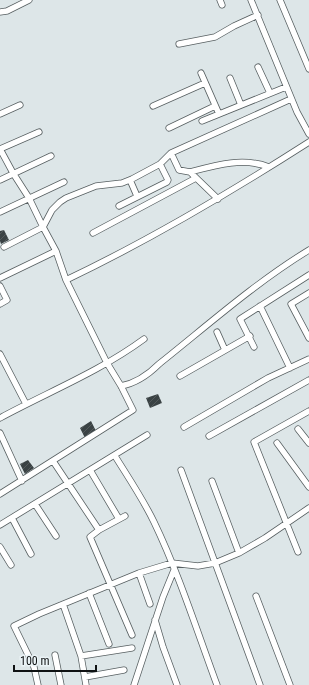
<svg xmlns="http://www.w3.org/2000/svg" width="309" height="685" viewBox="0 0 309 685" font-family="'Roboto Condensed',sans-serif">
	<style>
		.building { fill: url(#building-hatch) }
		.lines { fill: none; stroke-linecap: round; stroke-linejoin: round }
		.minor-casing { stroke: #575f61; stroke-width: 7 }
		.minor { stroke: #fff; stroke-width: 5.5 }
	</style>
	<defs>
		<pattern id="building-hatch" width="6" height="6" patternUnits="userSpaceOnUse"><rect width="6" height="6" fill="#3a4244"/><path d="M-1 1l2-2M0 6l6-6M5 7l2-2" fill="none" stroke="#535a5b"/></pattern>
	</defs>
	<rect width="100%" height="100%" fill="#dde6e8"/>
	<path class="building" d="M4,230L9,240L1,244L0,241V231Z
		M158,394L162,403L150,408L146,398Z
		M91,421L96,431L85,438L80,428Z
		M28,460L34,468L25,474L20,464Z"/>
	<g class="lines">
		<defs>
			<path id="minor" d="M220,0L222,5
				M251,0L297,112L309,134
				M280,0L309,69
				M0,12L7,11L29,0
				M179,44L215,37L234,26L258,15
				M258,67L270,93
				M201,73L219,114
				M230,78L241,105
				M153,106L205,83
				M0,114L20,105
				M202,121L286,87
				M169,128L215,106
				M0,149L13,173L29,198L43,227L56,251L66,280L107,363L121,386L133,410L0,494
				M0,149L39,132
				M171,153L179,170L190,172L218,199
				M190,172C216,165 243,157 269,167
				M0,180L51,156
				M130,180L137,196
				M119,206L167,182L168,180L160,164
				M0,212L64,182
				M93,233L196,178
				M4,247L43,227L52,210L60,202L66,198L96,186L122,183L132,179L160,164L171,153L291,99
				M0,278L56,251
				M66,280C150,240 231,192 309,142
				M0,286L7,300L0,304
				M309,293L291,304L309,338
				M260,306L290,368
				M217,332L225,350
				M254,347L240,319L309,275
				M0,354L26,404
				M180,376L250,336
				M121,386C137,383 148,375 159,364C208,325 255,283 309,250
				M0,418C48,392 99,372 144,339
				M184,427L268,378L309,359
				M298,429L309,443
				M0,433L22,481
				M209,436L309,380
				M277,443L309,487
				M115,456C128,477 143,499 154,522C179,574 197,631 217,685
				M53,461L99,530
				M90,470L119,519
				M181,470L260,685
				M212,481L239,553
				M35,504L56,536
				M125,516L99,530L90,537L132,635
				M12,518L31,554
				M0,525L147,435
				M0,547L11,565
				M298,552L254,442L309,411
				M139,573L150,604
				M89,593L109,644
				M256,596L290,685
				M63,604L81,656L86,685
				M155,620L163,647L177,685
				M55,655L61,685
				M81,656L132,648
				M85,677L124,670
				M38,685L34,667L14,626L39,614L139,573L172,563L198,566L215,563L239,553L265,538L309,508
				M134,685L163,597L174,570"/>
		</defs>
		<use href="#minor" class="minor-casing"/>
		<use href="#minor" class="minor"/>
	</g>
	<path d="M14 665v6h82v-6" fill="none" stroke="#0f1213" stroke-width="2"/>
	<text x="20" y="665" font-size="12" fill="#0f1213" stroke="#eaf3f6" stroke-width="3" paint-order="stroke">100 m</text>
</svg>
